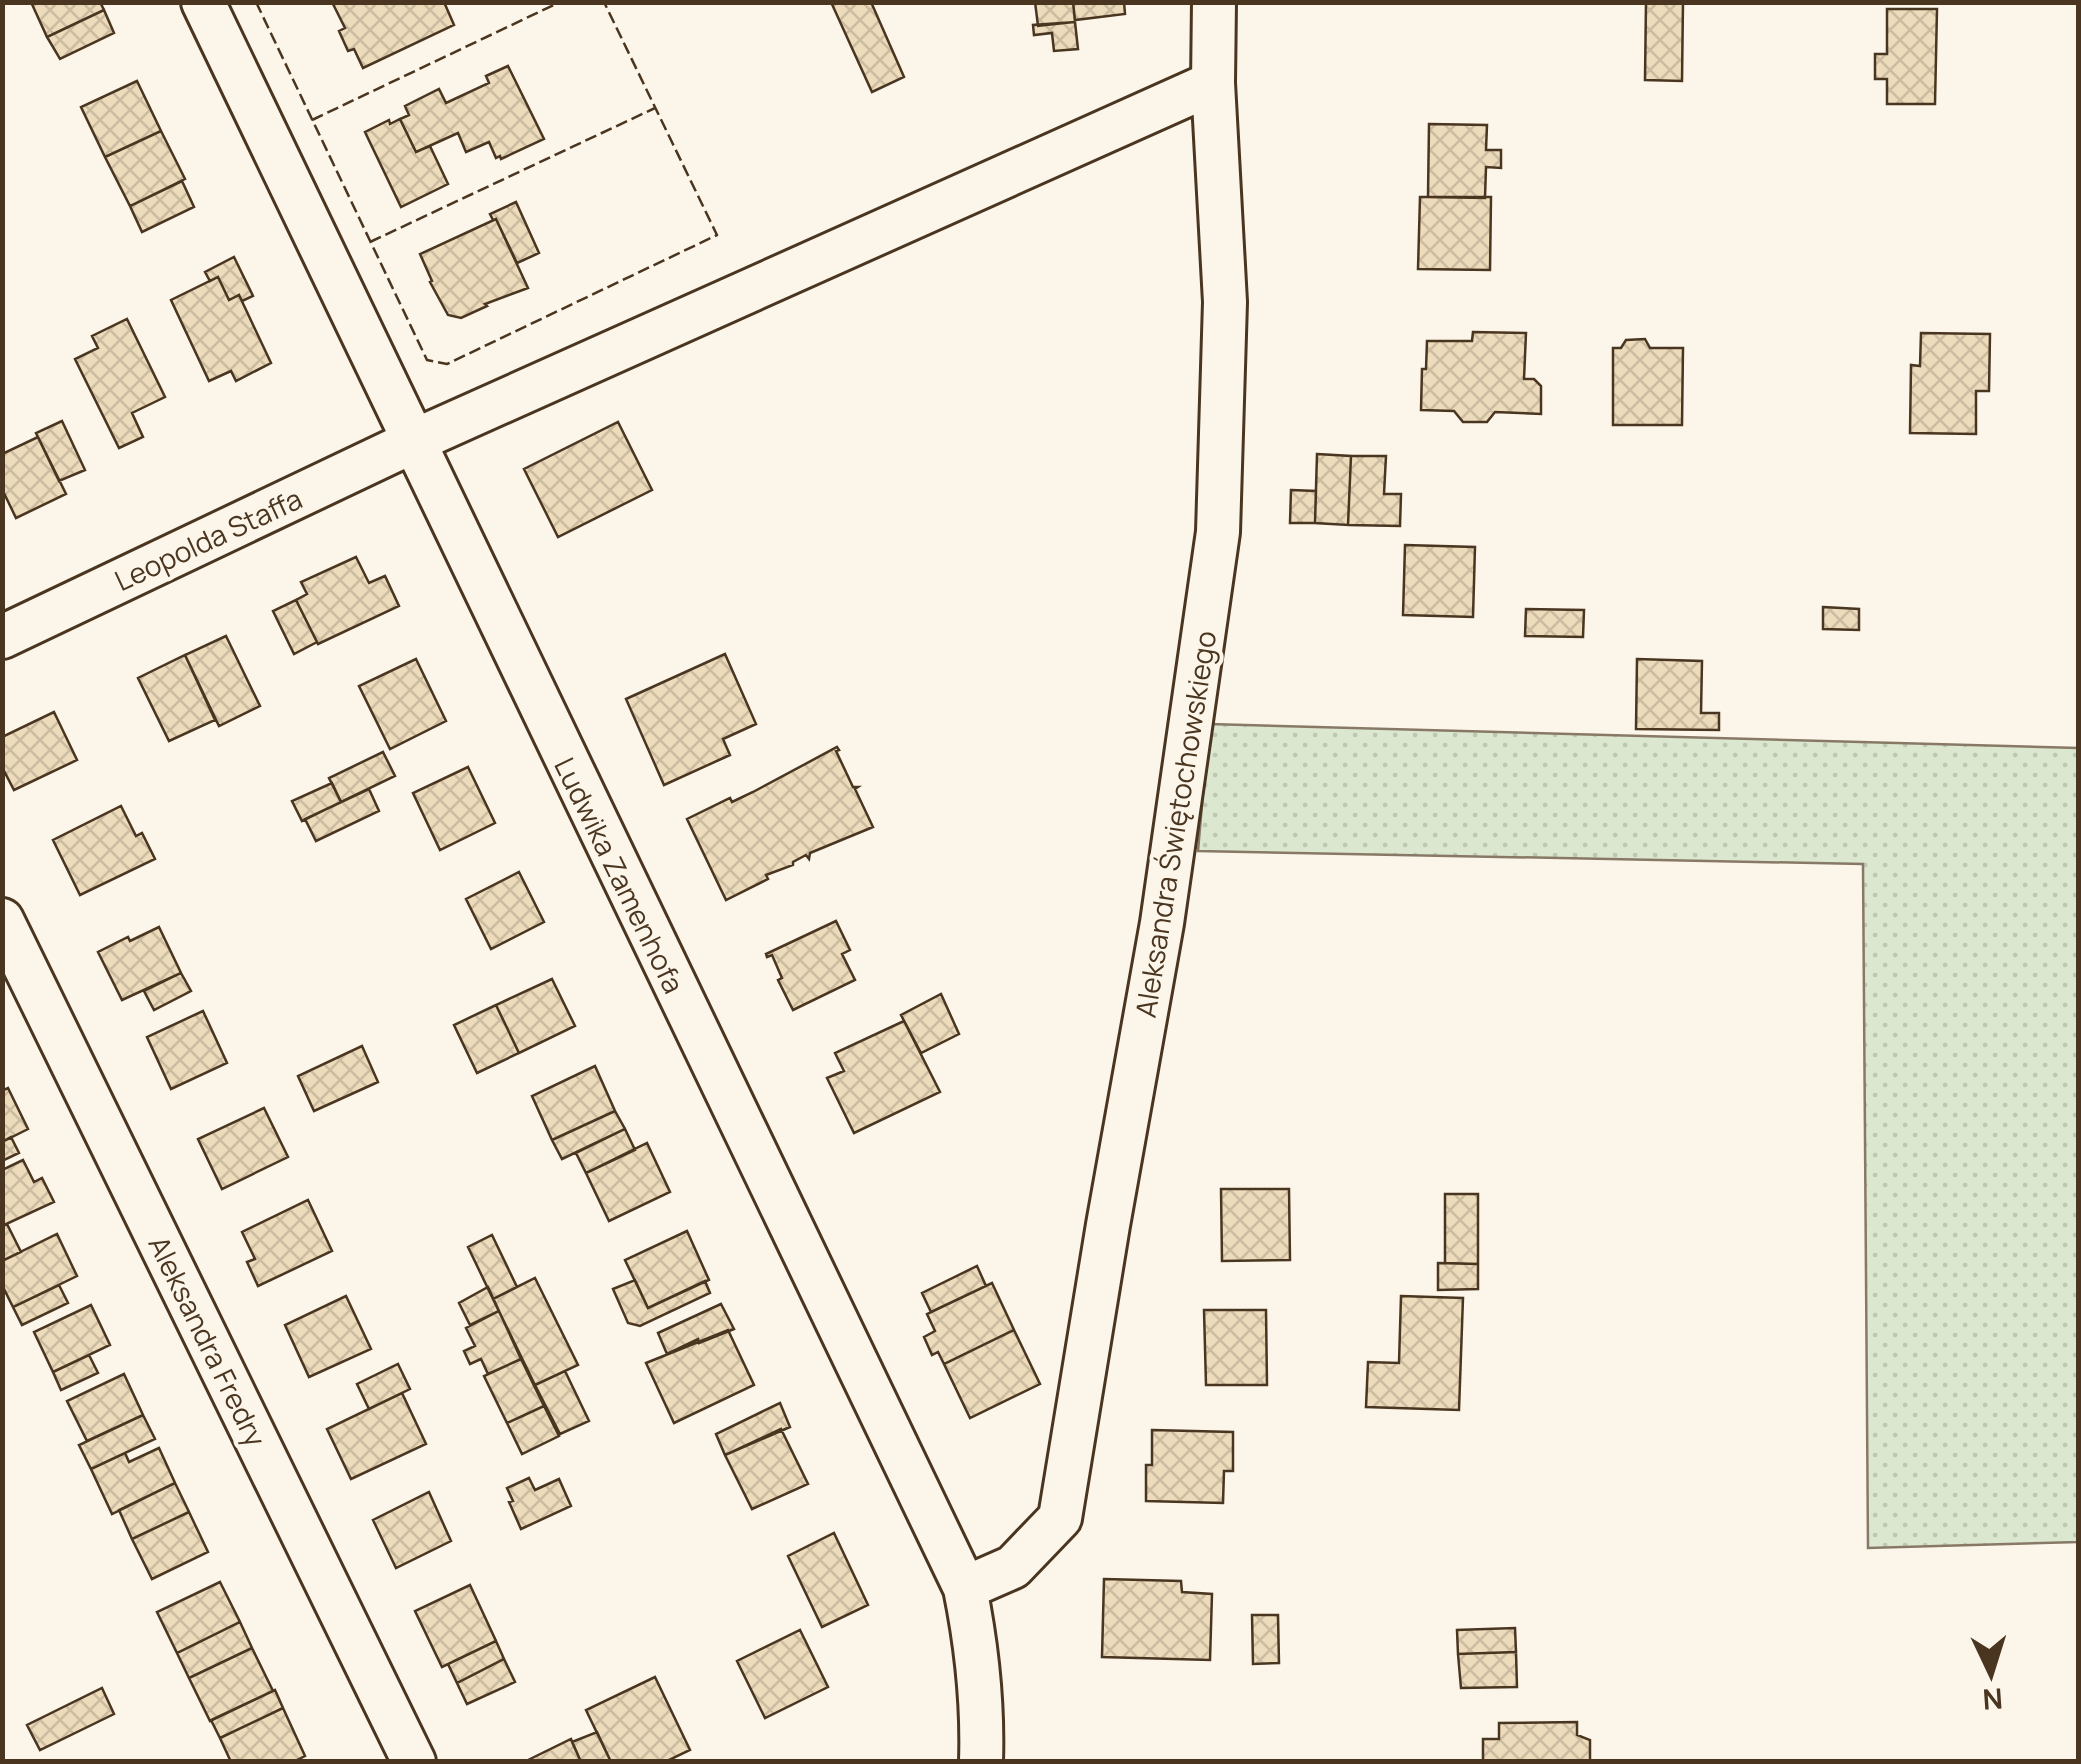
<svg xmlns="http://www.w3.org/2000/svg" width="2081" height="1764" viewBox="0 0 2081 1764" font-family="Manrope,sans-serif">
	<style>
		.grass { fill: url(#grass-dots); stroke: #887966; stroke-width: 2.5 }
		.building { fill: url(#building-cross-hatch); stroke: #4a3520; stroke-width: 2.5 }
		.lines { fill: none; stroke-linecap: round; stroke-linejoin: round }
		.minor-casing { stroke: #4a3520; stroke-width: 48 }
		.minor { stroke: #fbf6e9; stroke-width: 42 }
		.fence { stroke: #4a3520; stroke-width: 2.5; stroke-dasharray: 12 5; stroke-linecap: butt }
		.labels { text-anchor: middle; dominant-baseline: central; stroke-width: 8; stroke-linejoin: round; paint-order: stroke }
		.street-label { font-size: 28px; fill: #4a3520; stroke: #fbf6e9 }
	</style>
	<defs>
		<pattern id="grass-dots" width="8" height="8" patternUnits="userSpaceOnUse" patternTransform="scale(2.5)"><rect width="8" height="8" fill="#dce7d0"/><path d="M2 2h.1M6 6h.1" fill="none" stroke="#bec7b2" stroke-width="1.8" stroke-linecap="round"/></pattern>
		<pattern id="building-cross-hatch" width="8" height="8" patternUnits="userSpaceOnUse" patternTransform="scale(2.5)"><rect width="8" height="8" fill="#ecdcbc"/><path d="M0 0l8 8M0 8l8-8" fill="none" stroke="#ccbda1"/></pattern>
	</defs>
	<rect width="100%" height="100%" fill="#fbf6e9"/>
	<path class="grass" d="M1209,724L2078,748V1542L1868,1548L1863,864L1198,851Z"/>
	<path class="building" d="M31,2H100L104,10L47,37Z
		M332,2H444L454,25L363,68L354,49L348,51L339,31L345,28Z
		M831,2H871L904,77L872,92Z
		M1035,2H1073L1075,22L1038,26Z
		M1073,2H1124L1125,14L1075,20Z
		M1646,2H1683L1682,81L1645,80Z
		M1887,9H1937L1935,104H1887V79H1875V54H1887Z
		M104,10L114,33L60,59L47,37Z
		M1075,22L1078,49L1054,51L1052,33L1034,35L1033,25Z
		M508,66L544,139L501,159L500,156L496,158L489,142L466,152L458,133L416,152L400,119L409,115L405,106L439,89L446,103L489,83L486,76Z
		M137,81L161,131L105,157L81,107Z
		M400,119L416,152L430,146L448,184L401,207L365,132L389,120L390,124Z
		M1429,124L1487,125L1486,150H1501V168L1486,167L1485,198L1428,197Z
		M161,131L185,179L130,206L105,157Z
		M182,181L194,207L142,232L130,206Z
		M1420,197H1491L1490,270L1418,269Z
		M516,202L539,253L517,263L496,219L493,220L490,214Z
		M496,219L528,288L485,304L487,306L461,318L448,315L430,282L432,281L420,254Z
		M234,257L253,296L242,301L239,295L229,300L218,277L210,281L205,272Z
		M218,277L229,300L239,295L271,363L236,381L231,371L209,381L171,300Z
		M127,319L165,397L132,413L143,437L119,448L75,359L98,348L92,336Z
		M1473,332L1526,333L1524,379H1534L1541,386V414L1495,412L1487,422H1463L1454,411L1421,410L1422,369H1426L1427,341H1472Z
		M1921,333L1990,334L1989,391H1976V434L1910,433L1911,365L1920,366Z
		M1645,339L1650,348H1683L1682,425H1613V348H1621L1626,340Z
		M62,421L85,470L59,481L36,433Z
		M618,422L652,490L558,537L524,469Z
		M38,437L66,494L16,518L2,489V454Z
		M1317,454L1351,456L1348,525L1315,523Z
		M1351,456H1386L1384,494H1401L1400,526L1348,525Z
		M1291,490L1316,491L1315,523H1290Z
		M1405,545L1475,547L1473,617L1403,615Z
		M356,557L369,583L385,576L399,606L318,644L296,600L307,594L301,582Z
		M296,600L317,642L294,654L273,611Z
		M1823,607L1859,609V630L1823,629Z
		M1526,609L1584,610L1583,637L1525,636Z
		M226,636L260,706L219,726L185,655Z
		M725,654L756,724L723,739L730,755L664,785L626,699Z
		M185,655L215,720L169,741L138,678Z
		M416,659L446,721L390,749L359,686Z
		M1637,659L1702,661L1701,713H1719V730L1636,729Z
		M54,712L77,760L14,790L2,767V737Z
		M837,747L839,750L836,751L853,787H858L855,789L873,827L810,853L809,859L806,855L793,862V865L766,875L768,879L726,900L687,819L730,798L732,802L753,792Z
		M383,752L395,776L341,802L329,778Z
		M468,767L495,823L440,850L413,793Z
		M332,783L341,802L302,821L292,801Z
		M369,789L379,811L316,841L305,819Z
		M121,806L136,836L142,833L155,859L80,895L53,840Z
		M519,872L544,922L491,949L466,899Z
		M836,921L850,950L842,954L855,980L793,1010L778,980L782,978L772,955L767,957L766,954Z
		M159,927L181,973L122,1000L98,952L128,937L130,941Z
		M181,973L191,991L154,1010L144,991Z
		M552,979L575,1026L519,1053L496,1005Z
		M941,994L959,1034L921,1053L901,1015Z
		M496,1005L519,1053L477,1073L454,1025Z
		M203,1011L227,1063L171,1089L147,1037Z
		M904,1021L940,1092L854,1133L827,1078L844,1071L835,1053Z
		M362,1046L378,1082L314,1111L298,1076Z
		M595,1066L615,1111L552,1140L532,1096Z
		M8,1088L28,1129L2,1142V1091Z
		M264,1108L288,1157L222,1189L198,1139Z
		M615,1111L625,1129L562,1159L552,1140Z
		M625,1129L635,1150L586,1173L576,1153Z
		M11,1137L19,1153L2,1161V1142Z
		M647,1143L670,1192L609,1221L586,1173Z
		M23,1160L34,1182L42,1178L54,1202L2,1226V1170Z
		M1221,1189H1289L1290,1260L1222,1261Z
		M1445,1194H1478V1264L1445,1263Z
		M308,1200L332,1251L258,1286L247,1262L255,1259L242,1232Z
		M7,1224L21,1252L2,1261V1226Z
		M687,1231L709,1280L648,1308L625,1260Z
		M57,1234L77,1276L13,1307L2,1285V1261Z
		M492,1235L517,1287L493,1299L468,1247Z
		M1438,1263L1478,1264V1289L1438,1290Z
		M977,1266L986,1286L931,1312L922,1293Z
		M535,1278L578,1365L535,1385L493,1299Z
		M635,1280L648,1308L705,1281L710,1293L640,1326L628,1323L613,1289Z
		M992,1283L1014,1330L944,1364L938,1352L932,1355L924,1337L935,1331L927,1314Z
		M59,1285L68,1303L22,1325L13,1307Z
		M488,1287L499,1311L470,1325L459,1303Z
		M346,1296L371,1349L309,1377L285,1325Z
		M1401,1296L1463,1298L1459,1410L1366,1407L1368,1362L1399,1363Z
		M721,1304L734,1329L699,1343L698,1339L667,1354L658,1333Z
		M91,1305L110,1345L53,1372L34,1332Z
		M1204,1310H1266L1267,1385H1206Z
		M499,1311L521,1359L488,1374L481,1359L470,1364L464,1351L475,1346L466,1328Z
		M728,1330L754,1385L674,1423L646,1363Z
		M1014,1330L1040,1384L970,1418L944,1364Z
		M89,1355L98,1373L61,1390L53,1372Z
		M521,1359L544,1406L507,1423L484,1376Z
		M398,1364L410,1389L369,1409L357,1384Z
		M565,1371L589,1421L560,1434L535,1385Z
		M124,1374L143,1415L87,1441L67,1401Z
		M402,1393L426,1444L351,1479L327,1429Z
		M780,1403L790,1427L725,1455L716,1434Z
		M544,1406L559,1436L522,1454L507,1423Z
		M143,1415L155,1439L91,1469L79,1445Z
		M781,1429L808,1484L752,1509L725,1455Z
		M1152,1430L1233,1432V1471H1224L1223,1503L1146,1501V1465H1152Z
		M159,1448L175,1483L112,1514L91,1469L125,1453L129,1462Z
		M529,1478L535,1490L559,1479L571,1506L521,1529L509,1502L513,1501L507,1488Z
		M175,1483L189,1512L132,1539L119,1510Z
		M429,1492L451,1541L396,1568L373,1520Z
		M189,1512L208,1552L152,1579L132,1539Z
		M834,1533L868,1605L822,1627L788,1556Z
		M1104,1579L1181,1581L1182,1592L1212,1594L1210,1660L1102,1657Z
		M220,1582L240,1622L177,1653L157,1612Z
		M470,1585L496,1641L442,1667L415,1611Z
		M1252,1615H1278L1279,1663L1253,1664Z
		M240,1622L252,1648L189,1678L177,1653Z
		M1515,1628L1516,1652L1458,1654L1457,1630Z
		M800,1630L828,1687L765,1718L737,1661Z
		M496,1641L504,1659L457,1683L448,1664Z
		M252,1648L273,1691L210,1721L189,1678Z
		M1516,1652L1517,1687L1461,1688L1458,1654Z
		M504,1659L515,1682L467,1704L457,1683Z
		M655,1677L690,1750L665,1762H611L586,1710Z
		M102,1688L114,1714L40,1750L27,1725Z
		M275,1690L283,1708L220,1738L211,1720Z
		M283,1708L305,1756L293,1762H231L220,1738Z
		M1577,1722V1735L1590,1740V1761L1483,1762V1739H1499V1723Z
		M597,1732L611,1762H581L572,1742Z
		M571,1739L581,1762H524Z"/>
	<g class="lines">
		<defs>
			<path id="minor" d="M203,2L965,1588C977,1647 983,1701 981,1762
				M2,637L414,441L1213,83
				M2,920L414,1762
				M965,1588L1013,1567L1060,1518L1108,1225L1162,923L1218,532L1225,302L1213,83L1214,2"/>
		</defs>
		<use href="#minor" class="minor-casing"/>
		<use href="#minor" class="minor"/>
		<path class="fence" d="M256,2L427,360L447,364L717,235L604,2
			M312,120L560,2
			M370,242L655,108"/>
	</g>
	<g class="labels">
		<g class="street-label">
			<text transform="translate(208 539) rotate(-25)">Leopolda Staffa</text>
			<text transform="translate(1175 824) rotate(-81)">Aleksandra Świętochowskiego</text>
			<text transform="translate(620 875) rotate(64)">Ludwika Zamenhofa</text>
			<text transform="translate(208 1341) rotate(64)">Aleksandra Fredry</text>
		</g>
	</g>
	<rect width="2081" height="1764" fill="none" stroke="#4a3520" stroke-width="10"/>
	<g transform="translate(1991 1674) rotate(176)" stroke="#fbf6e9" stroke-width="8" paint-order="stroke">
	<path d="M0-8L18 38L0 25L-18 38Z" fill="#4a3520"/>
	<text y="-15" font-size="28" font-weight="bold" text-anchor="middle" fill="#4a3520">N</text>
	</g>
</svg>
